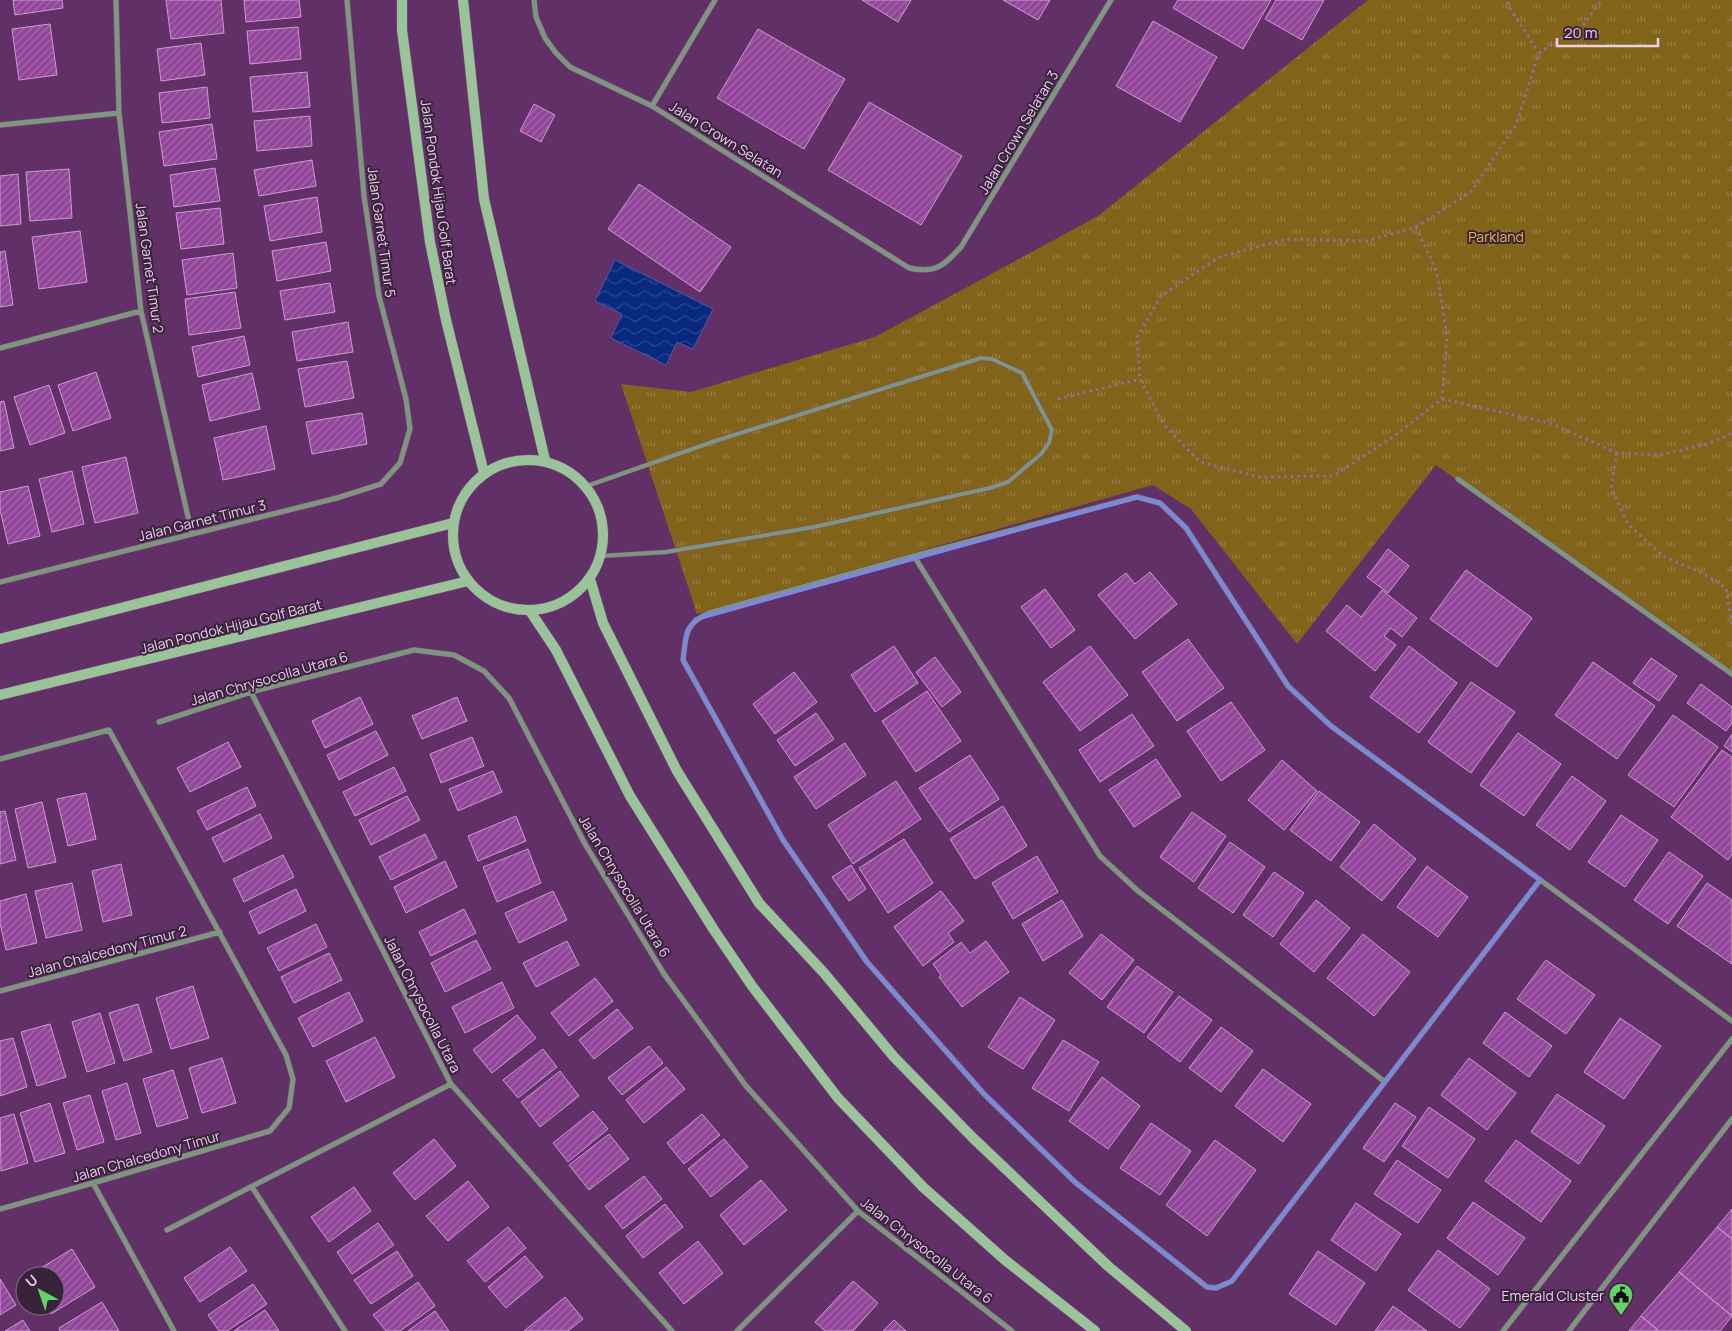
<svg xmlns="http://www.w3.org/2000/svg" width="1732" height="1331" viewBox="0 0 1732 1331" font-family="Manrope,sans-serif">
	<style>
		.grass { fill: url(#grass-tufts) }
		.water { fill: url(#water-waves); stroke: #4c5ba1 }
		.building { fill: url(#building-hatch); stroke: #d099d5 }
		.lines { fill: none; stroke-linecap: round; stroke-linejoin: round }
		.lane-casing { stroke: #7d5081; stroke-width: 5 }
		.street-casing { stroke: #7d5081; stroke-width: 6 }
		.secondary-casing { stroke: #7d5081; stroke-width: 11 }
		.path { stroke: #956c9a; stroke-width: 3; stroke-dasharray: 2.5 4; stroke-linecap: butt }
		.lane { stroke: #7e967d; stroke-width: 4 }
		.street { stroke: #7e967d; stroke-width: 5 }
		.secondary { stroke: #9bc39a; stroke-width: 10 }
		.marked { fill: none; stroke: #7a88e2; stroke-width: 4; stroke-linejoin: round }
		.labels { text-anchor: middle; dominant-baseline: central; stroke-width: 4; stroke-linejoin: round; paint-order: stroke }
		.street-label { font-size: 14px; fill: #eccfef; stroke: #39233b }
		.park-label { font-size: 14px; fill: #eeba44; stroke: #39233b }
		.poi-label { font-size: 14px; fill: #eccfef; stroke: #39233b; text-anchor: end }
	</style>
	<defs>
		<pattern id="grass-tufts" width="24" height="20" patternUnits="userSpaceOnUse" patternTransform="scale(1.25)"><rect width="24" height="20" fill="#82631a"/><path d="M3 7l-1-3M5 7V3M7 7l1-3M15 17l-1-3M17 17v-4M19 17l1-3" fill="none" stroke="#9a7f47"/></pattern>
		<pattern id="water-waves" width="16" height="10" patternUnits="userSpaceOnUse" patternTransform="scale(1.25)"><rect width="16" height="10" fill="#08297f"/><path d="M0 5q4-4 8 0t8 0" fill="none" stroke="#2c4791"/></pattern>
		<pattern id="building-hatch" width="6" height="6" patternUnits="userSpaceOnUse" patternTransform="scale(1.25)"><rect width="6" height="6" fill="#92469a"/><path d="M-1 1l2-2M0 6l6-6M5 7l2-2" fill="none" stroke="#a768ad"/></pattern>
	</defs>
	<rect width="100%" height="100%" fill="#613066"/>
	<path class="grass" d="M1368,0H1732V676L1436,465L1297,644L1191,509L1153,485L697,614L621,384L691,392L875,337L1098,216Z"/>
	<path class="water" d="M615,260L713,309L693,349L677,342L666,365L611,338L622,314L595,301Z"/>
	<path class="building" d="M13,0H62L63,8L15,15Z
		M166,0H221L224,33L171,39Z
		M244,0H299L301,17L246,22Z
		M862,0H911L898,22Z
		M1003,0H1050L1038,20Z
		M1178,0H1271L1243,49L1173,8Z
		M1276,0H1324L1302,40L1265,19Z
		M1153,21L1217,57L1180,122L1116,86Z
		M50,24L57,75L19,80L12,29Z
		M298,27L301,59L250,64L247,31Z
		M758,29L845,79L804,149L717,98Z
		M201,43L205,75L161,81L157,49Z
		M307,72L310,107L253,112L250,77Z
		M207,87L210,118L162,123L159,93Z
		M869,102L962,156L921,225L828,170Z
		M534,104L555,115L541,142L520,131Z
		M310,116L312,146L257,151L254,121Z
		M212,124L217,159L164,166L159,132Z
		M312,160L316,186L259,196L254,170Z
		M215,168L220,201L174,207L170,175Z
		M69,169L72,218L30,221L26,172Z
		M18,174L21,224L0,226V176Z
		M639,184L731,247L700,292L608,229Z
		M317,197L322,232L270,241L264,206Z
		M220,208L224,244L181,249L176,213Z
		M80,231L87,282L39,289L32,237Z
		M326,242L331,271L277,281L272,251Z
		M5,251L13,305L0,307V252Z
		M233,253L237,288L187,295L182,260Z
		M330,283L335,312L285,320L280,291Z
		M235,292L241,328L189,335L185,299Z
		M348,322L353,352L297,361L292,332Z
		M244,336L250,365L198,377L192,347Z
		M347,361L354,398L305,407L298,369Z
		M96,372L111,418L73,431L58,385Z
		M252,373L260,409L210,421L202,385Z
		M49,385L65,433L30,445L14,397Z
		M4,401L14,448L0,451V402Z
		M362,413L367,444L312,454L306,422Z
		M266,426L275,469L223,480L214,438Z
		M126,457L138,513L95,523L82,467Z
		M72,471L84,524L52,532L39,479Z
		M28,486L40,536L8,544L0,510V492Z
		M1388,549L1409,566L1388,593L1367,577Z
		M1466,570L1532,618L1497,667L1430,619Z
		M1150,572L1177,604L1135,639L1098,595L1126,573L1135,584Z
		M1045,589L1075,630L1051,648L1021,607Z
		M1382,590L1417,618L1402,637L1391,628L1384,636L1396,645L1375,671L1326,631L1347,605L1361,617Z
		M1188,639L1224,688L1177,721L1142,672Z
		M894,646L918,683L875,712L851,675Z
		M1090,646L1128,695L1080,731L1043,682Z
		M1409,646L1457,683L1419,733L1370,697Z
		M935,657L961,692L942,707L916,672Z
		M1651,658L1677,676L1659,701L1633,683Z
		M1593,662L1655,706L1617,759L1555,715Z
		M794,672L817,702L775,734L753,704Z
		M1471,682L1515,712L1471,773L1428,742Z
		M1701,684L1732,707V723L1726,731L1687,703Z
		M927,691L961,741L916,772L882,721Z
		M360,697L373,724L325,748L312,721Z
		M457,697L467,721L422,739L412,716Z
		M1231,702L1265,750L1221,781L1187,731Z
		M816,713L834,739L795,766L777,740Z
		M1132,714L1154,746L1100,782L1079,750Z
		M1673,715L1718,747L1674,807L1628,775Z
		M376,731L388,755L339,780L327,755Z
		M1518,733L1561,764L1524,816L1480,785Z
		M1732,734V752L1724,746Z
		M472,737L484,766L441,783L430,754Z
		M228,742L241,767L190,792L177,768Z
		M845,743L866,775L816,809L794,777Z
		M1722,750L1732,757V854L1728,860L1671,817Z
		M970,755L999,799L949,832L919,788Z
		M1156,759L1181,796L1134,827L1109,790Z
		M1282,760L1317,791L1284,830L1248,800Z
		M394,767L406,791L355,816L343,792Z
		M493,771L502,792L458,811L449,789Z
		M1572,776L1606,801L1570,850L1536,825Z
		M896,781L921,819L853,864L828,825Z
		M247,787L256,806L207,830L197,811Z
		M1319,791L1360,822L1331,861L1290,830Z
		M86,793L96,839L68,846L57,799Z
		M407,796L420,820L371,845L359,820Z
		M42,802L56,862L28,868L15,809Z
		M1003,806L1027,846L975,879L950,839Z
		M5,811L16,860L0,864V812Z
		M1192,812L1226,836L1194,882L1160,857Z
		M260,814L272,838L224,862L212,838Z
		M1621,815L1658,840L1625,887L1588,862Z
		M516,816L526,841L478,861L468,836Z
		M1374,824L1416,859L1382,901L1340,867Z
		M425,834L437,858L391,880L379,857Z
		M904,839L933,883L888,913L859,868Z
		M1230,842L1265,867L1233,913L1198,888Z
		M528,849L541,883L497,902L483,867Z
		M1669,852L1703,876L1668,924L1634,900Z
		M283,855L294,877L244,902L233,879Z
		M1037,856L1058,892L1013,919L992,883Z
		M445,861L457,887L406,913L394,887Z
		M121,864L132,915L103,922L92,871Z
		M851,865L866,889L849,901L832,877Z
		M1427,866L1468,897L1438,937L1397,907Z
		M1274,872L1304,893L1273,937L1243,915Z
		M72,883L82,930L46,938L35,891Z
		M1707,883L1732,900V964L1677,926Z
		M296,889L306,911L259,934L249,912Z
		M553,891L567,920L519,943L505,913Z
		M941,891L964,921L948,933L954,942L923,966L894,927Z
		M26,894L37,943L6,950L0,923V901Z
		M1062,900L1083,936L1043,961L1022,924Z
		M1316,900L1350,928L1314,972L1280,944Z
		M464,909L476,933L431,956L419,932Z
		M316,924L327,947L279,971L267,948Z
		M1101,934L1134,960L1102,1000L1069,973Z
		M1363,934L1410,972L1374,1016L1327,978Z
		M476,940L491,969L445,992L431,963Z
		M567,941L579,965L536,987L523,963Z
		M986,941L1009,972L962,1007L939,977L941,975L933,964L961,942L970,953Z
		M329,953L342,980L294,1003L281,977Z
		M1546,960L1595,995L1566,1034L1517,999Z
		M1137,966L1173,992L1144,1033L1107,1007Z
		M595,978L613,1001L569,1036L551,1013Z
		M502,982L514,1008L465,1033L452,1007Z
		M193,986L209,1038L171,1049L156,998Z
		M349,992L363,1021L313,1047L298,1018Z
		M1179,996L1212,1020L1180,1062L1147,1037Z
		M1020,997L1055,1020L1023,1069L988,1047Z
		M138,1004L152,1052L124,1061L109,1013Z
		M617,1009L633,1028L594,1059L579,1040Z
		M1505,1012L1552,1046L1529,1077L1483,1043Z
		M100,1013L115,1063L87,1072L72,1022Z
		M517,1015L536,1038L492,1073L473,1050Z
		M1620,1018L1661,1046L1624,1099L1584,1072Z
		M50,1024L66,1077L37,1086L21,1032Z
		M1221,1027L1253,1051L1221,1092L1189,1068Z
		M375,1037L395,1077L346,1102L326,1061Z
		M13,1038L27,1087L0,1096V1041Z
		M1063,1040L1099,1062L1069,1111L1032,1088Z
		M649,1046L663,1063L622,1095L608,1078Z
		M543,1049L557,1067L518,1098L503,1080Z
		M222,1058L236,1103L202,1113L189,1068Z
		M1469,1058L1516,1093L1487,1130L1441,1095Z
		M666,1067L685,1089L644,1123L626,1100Z
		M1263,1069L1311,1104L1283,1142L1235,1106Z
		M173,1070L188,1118L157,1127L143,1079Z
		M560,1071L579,1096L540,1127L521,1102Z
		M1102,1077L1140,1106L1108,1149L1069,1121Z
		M127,1083L141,1133L116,1140L102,1091Z
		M1557,1094L1605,1126L1579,1164L1531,1132Z
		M90,1095L104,1142L77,1150L63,1103Z
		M50,1103L65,1153L35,1162L20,1113Z
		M1395,1103L1416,1117L1384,1162L1363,1148Z
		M1429,1107L1475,1139L1448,1178L1402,1146Z
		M593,1111L608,1129L568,1162L553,1143Z
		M14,1114L28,1163L1,1171L0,1118Z
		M702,1114L720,1135L684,1164L667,1143Z
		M1151,1123L1191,1151L1160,1195L1120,1168Z
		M609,1134L629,1159L589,1190L569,1165Z
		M434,1139L456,1166L415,1200L393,1173Z
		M724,1139L748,1167L711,1197L688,1169Z
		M1215,1140L1256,1170L1207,1236L1166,1205Z
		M1516,1140L1571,1181L1541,1222L1485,1181Z
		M1397,1160L1441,1190L1418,1223L1374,1194Z
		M644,1176L662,1199L623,1229L605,1206Z
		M761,1180L787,1210L744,1245L720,1215Z
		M468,1181L489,1207L448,1241L426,1216Z
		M354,1187L371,1211L329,1242L311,1217Z
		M1473,1202L1525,1238L1498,1275L1447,1238Z
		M1356,1203L1401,1234L1376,1271L1331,1240Z
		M665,1204L683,1227L643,1258L626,1236Z
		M1732,1209V1239L1717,1227Z
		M378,1223L394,1245L352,1274L337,1252Z
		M508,1227L526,1248L485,1282L467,1261Z
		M1717,1227L1732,1239V1316L1679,1272Z
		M698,1241L723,1273L684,1304L659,1273Z
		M230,1247L247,1271L200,1302L184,1278Z
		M72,1249L95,1287L51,1314L46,1306H55V1276H28Z
		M1438,1250L1490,1289L1460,1328L1408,1290Z
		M397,1251L413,1276L371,1304L354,1280Z
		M1318,1251L1365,1283L1336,1325L1289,1294Z
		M525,1256L543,1277L506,1308L488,1287Z
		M1679,1272L1732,1316L1720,1331H1659L1641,1316Z
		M0,1279L16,1305L0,1315Z
		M853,1281L878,1303L853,1331H825L815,1322Z
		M418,1282L435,1306L400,1331H386L373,1315Z
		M253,1284L267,1304L227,1331H219L208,1315Z
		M565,1297L583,1319L568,1331H524Z
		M102,1302L119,1331H60L59,1328Z
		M1393,1306L1427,1331H1375Z
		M265,1310L279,1331H234Z
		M435,1311L449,1331H408Z
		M1641,1316L1659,1331H1629Z
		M23,1320L30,1331H5Z
		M894,1320L906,1331H883Z"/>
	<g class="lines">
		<defs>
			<path id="lane" d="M587,486L715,441L981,358L992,359L1022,373L1052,430L1049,443L1041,454L1008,482L990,488L814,527L666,552L601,556"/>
			<path id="street" d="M116,0L119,113L141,311L192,534
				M534,0L536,17L545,38L556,53L570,67L652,106L909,268C936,274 943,266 961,247L1111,0
				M652,106L715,0
				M0,125L119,113
				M0,348L141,311
				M1458,479L1732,674
				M914,556L1100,856L1138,891L1385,1082
				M0,582L337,498L381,484L400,463L410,429L406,399L379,296L364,196L347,0
				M251,692L451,1084L672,1331
				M159,722L251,692L414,650L454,655L484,671L509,698L585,844L664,974L746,1086L858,1211L1012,1331
				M0,759L109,730L286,1055L293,1079L289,1108L270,1131L93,1183L0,1209
				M1540,880L1232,1281L1216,1288L1207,1287L1076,1183L984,1094L867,962L783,840L683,660C686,636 684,624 709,613L914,556L1137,497L1160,503L1186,528L1288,686L1331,726L1732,1021
				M0,991L220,932
				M93,1183L174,1331
				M252,1187L345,1331
				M167,1230L451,1084
				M737,1331L858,1211
				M1503,1331L1732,1039
				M1569,1331L1732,1119"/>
			<path id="secondary" d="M402,0V30L430,242L446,320L484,473
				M463,0L484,199L545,460
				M453 535a75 75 0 1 1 150 0a75 75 0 1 1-150 0Z
				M590,579L603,623L677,771L759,903L824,973L894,1057L973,1138L1109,1267L1186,1331
				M530,611L556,650L630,796L714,930L752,986L838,1098L923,1187L1005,1260L1095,1331
				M0,639L453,523
				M0,695L468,581"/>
		</defs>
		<use href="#lane" class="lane-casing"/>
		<use href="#street" class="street-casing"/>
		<use href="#secondary" class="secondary-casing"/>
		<path class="path" d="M1539,53L1584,24L1602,0
			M1416,227L1437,272L1447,337L1442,399L1393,437L1333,476L1259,477L1200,462L1164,425L1140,379L1137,337L1161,296L1219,257L1287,239L1367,241L1416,227L1471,192L1516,125L1539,53L1509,7L1508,0
			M1058,399L1140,379
			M1442,399L1550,423L1617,453L1658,455L1705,445L1732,433
			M1617,453L1611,488L1628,524L1664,557L1703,573L1726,588L1732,626"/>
		<use href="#lane" class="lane"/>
		<use href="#street" class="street"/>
		<use href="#secondary" class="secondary"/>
	</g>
	<path class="marked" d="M1137,497L1160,503L1186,528L1288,686L1331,726L1540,880L1232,1281L1216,1288L1207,1287L1076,1183L984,1094L867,962L783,840L683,660L687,631L696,619Z"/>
	<defs>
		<symbol id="civic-pin" viewBox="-11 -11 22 30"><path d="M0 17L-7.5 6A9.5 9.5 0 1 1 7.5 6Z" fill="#65d467" stroke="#39233b"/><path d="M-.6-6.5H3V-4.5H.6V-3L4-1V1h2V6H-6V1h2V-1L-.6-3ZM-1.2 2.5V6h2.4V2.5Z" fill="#111"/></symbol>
	</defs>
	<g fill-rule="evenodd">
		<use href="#civic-pin" x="1607" y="1281" width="28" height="38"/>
	</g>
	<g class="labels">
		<g class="street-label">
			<text transform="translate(1018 132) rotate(-59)">Jalan Crown Selatan 3</text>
			<text transform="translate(726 139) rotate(32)">Jalan Crown Selatan</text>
			<text transform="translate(439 192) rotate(82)">Jalan Pondok Hijau Golf Barat</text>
			<text transform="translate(382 232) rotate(82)">Jalan Garnet Timur 5</text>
			<text transform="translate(150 268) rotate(82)">Jalan Garnet Timur 2</text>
			<text transform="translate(202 520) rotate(-14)">Jalan Garnet Timur 3</text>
			<text transform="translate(231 626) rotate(-14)">Jalan Pondok Hijau Golf Barat</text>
			<text transform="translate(269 678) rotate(-16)">Jalan Chrysocolla Utara 6</text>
			<text transform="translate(625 886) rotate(59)">Jalan Chrysocolla Utara 6</text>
			<text transform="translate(107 951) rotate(-15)">Jalan Chalcedony Timur 2</text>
			<text transform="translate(423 1004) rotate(63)">Jalan Chrysocolla Utara</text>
			<text transform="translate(146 1156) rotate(-16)">Jalan Chalcedony Timur</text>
			<text transform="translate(927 1250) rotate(38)">Jalan Chrysocolla Utara 6</text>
		</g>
		<g class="park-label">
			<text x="1496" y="236">Parkland</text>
		</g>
		<g class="poi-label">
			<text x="1604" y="1295">Emerald Cluster</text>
		</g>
	</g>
	<g transform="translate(40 1291) rotate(320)"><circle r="24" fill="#39233b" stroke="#816883"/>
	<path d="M0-4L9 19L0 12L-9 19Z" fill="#65d467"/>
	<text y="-8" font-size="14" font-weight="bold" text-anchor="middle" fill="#eccfef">U</text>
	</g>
	<path d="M1557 38v8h101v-8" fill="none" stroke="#eccfef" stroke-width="2.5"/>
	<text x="1564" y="38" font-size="15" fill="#eccfef" stroke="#39233b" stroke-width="4" paint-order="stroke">20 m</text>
</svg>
